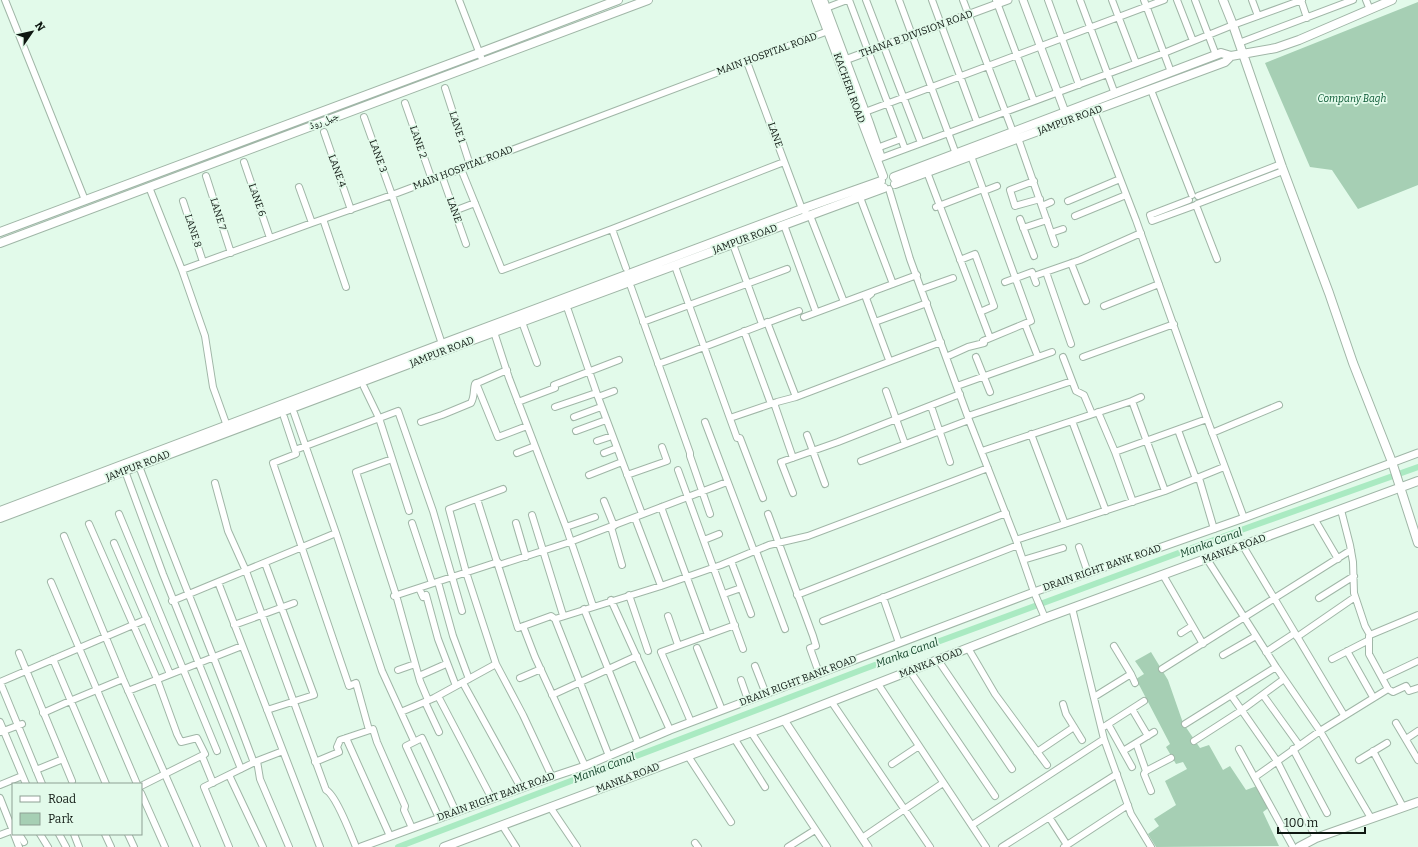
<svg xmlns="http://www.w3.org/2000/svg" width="1418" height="847" viewBox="0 0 1418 847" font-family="Bitter,'Noto Naskh Arabic',serif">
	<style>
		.green { fill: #a6cfb4 }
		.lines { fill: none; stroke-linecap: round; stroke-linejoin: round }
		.canal { stroke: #aaeac2; stroke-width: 6 }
		.minor-casing { stroke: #a0b6a7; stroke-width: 8 }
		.tertiary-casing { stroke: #a0b6a7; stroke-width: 9 }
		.secondary-casing { stroke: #a0b6a7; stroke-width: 10 }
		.minor { stroke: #fff; stroke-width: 6 }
		.tertiary { stroke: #fff; stroke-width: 7 }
		.secondary { stroke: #fff; stroke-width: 8 }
		.labels { text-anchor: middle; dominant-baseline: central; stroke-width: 3.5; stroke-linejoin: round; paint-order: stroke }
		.street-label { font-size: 10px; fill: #0e1711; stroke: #e2faea }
		.park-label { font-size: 10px; font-style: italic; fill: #085632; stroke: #e2faea }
		.water-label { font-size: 11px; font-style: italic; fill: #124329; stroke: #e2faea }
	</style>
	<rect width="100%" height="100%" fill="#e2faea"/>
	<path class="green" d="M1418,2V185L1358,209L1332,170L1310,167L1265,63Z
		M1151,652L1168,680L1183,723L1200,748L1209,745L1223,770L1230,766L1246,790L1257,786L1271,806L1263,812L1279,846L1156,847L1148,834L1159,826L1154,819L1176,805L1165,781L1187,769L1183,762L1176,764L1166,747L1170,744L1136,679L1144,674L1135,661Z"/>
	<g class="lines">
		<path class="canal" d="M398,847L864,669L1230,534L1418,467"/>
		<defs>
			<path id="minor" d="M5,0L85,200
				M459,0L481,57
				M849,0L905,149
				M866,0L921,143
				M899,0L956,154
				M932,0L977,122
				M963,0L1013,132
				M996,0L1034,101
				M1048,0L1079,85
				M1080,0L1115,94
				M1112,0L1136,63
				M1144,0L1171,72
				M1177,0L1193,41
				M1195,0L1216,55
				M1252,0L1258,16
				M1301,0L1307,18
				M1366,0L1370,10
				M826,8L847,0
				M1239,43L1353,0
				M747,62L802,209L811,218L844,302
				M445,88L470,165
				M1151,90L1192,195
				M405,103L432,180
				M1094,111L1136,220L1207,419L1244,518
				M865,112L1164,0
				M364,117L392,195L442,344
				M324,132L351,210
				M1018,138L1055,244
				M877,148L901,139
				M881,158L1164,53L1233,25L1302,0
				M244,162L270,238
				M461,169L502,270L612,229L784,162
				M927,172L990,338
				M206,176L231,253
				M442,176L466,244
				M1034,181L1010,190L1015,206L1040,199
				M149,187L182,270L205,336L213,387L227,426
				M299,187L312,223
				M889,189L910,259L969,420L1016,540L1034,592L1045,618
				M984,191L997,186
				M1198,196L1281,164
				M861,200L893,284
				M1189,200L1150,215L1152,221L1196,205
				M183,201L203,262
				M1068,201L1120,179
				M1197,204L1283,171
				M1196,205L1217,259
				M1042,206L1051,202
				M936,207L983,189
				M454,211L475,203
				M1075,216L1126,195
				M323,219L346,287
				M1020,219L1034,256
				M784,225L816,312
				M1023,228L1047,220
				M612,229L626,268
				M1051,233L1063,229
				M734,247L762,324
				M960,260L975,254L994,306L980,312
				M1071,263L1086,301
				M676,269L737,438H740L763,498
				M182,270L312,223L392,195L828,31
				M1046,272L1071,344
				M1034,276L1080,260L1141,233
				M1005,282L1032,272L1036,283
				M631,287L690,453V456L710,514
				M922,289L953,278
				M871,294L866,298L889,360
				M1104,306L1159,284
				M568,310L598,397L642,514
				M804,317L917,275
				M522,322L537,363
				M643,322L787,269
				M767,322L796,397
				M875,322L927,303
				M1025,324L1038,357
				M744,331L771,404
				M494,332L509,378L566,527L593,606
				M946,357L968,347L984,343L983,341L1031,321L971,156
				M976,357L990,392
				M1063,357L1076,391L1084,395L1092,414
				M1083,357L1174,324
				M658,364C706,347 752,328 799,311
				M476,383L498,437L527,426
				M957,386L1052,352
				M364,387L379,418L409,511
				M886,391L905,444
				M598,397L614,391
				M1132,401L1141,397
				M518,402L555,388L554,385L619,360
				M774,403L793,458
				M931,406L950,462
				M555,407L596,393
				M1098,412L1115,452L1133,502
				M294,413L336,533L382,671L414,741
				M968,416L1072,381
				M284,417L295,450L398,411L433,511L462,611
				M574,417L601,407
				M730,418L777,402L796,397L941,342
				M1072,421L1106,511
				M421,422L442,415L471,403C475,396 473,390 475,384L507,370
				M705,422L754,551
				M1178,430L1196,479
				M576,431L606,420
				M1212,433L1279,405
				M1031,434L1065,524
				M807,435L825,484
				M597,441L612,436
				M295,450L296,454L273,463L349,686L356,683L369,730
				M982,451L1132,401L1165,491
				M1115,452L1207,419
				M517,453L535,446
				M604,453L617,448
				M392,459L356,472L396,595L420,681L428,700
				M861,461L969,420
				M139,466C176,565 217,663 254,763
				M678,470L743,649
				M125,471L163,574L241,769
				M589,475L622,462
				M627,475L667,461L662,447
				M1199,478L1214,529
				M215,483L228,531L246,571L326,790C336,795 351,835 356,847
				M503,489L449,509L466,572L496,664L523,715L552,777
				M793,493L781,462L838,442L960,394
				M477,499L518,628L551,616L555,619L661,586L721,565L769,545L808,536L988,468
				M604,501L614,526
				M661,507L708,635
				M1341,510L1350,545L1353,562L1354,593L1365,626L1370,635
				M119,514L217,751
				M768,514L813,636L816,646L810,648L819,673
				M532,515L563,615
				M635,518L661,586
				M1315,520L1338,559
				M412,523L432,583
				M516,523L526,557
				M89,524L157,679L177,734L181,742L197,738L205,754L141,786
				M566,527L595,517
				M611,527L622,565
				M64,536L123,679L197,847
				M704,540L719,534
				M1016,540L1165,491L1224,467
				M114,543L170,674
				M1243,546L1344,715
				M1079,547L1088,573
				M756,551L785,629
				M1207,559L1276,667L1320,731L1371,818
				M1023,560L1063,548
				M731,561L751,614
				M265,563L314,695L267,710
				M499,565L570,542L727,482
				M1163,575L1203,644
				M51,582L137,784
				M218,582L320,847
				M438,582L453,636L469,679
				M419,588L423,597L426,595L438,639L456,686
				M724,594L741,588
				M629,595L648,651
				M797,595L1006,513
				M394,596L498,562
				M883,597L899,643
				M1319,598L1354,576
				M611,600L670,730
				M172,601L336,533
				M1072,608L1104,739L1131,814L1151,847
				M584,609L638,743
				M1418,615L1370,635L1369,636V654L1388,689L1393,692L1406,686L1409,691L1418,688
				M668,616L678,645
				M555,619L609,756
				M823,621L1018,545
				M234,625L294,603
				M523,626L535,657L585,766
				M1181,633L1192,626
				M1297,637L1355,597
				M1114,646L1131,674L1135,683
				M697,648L722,710
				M968,648L995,694L1047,765
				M1347,651L1373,697
				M1266,652L1295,633
				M19,653L72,781
				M1223,655L1256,636
				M53,659L106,784
				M1332,659L1369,640
				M938,660L1012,769
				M755,666L766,694
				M1162,669L1351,550
				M398,670L415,664
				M910,671L995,796
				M419,676L446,664
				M520,678L541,669
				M1382,678L1418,661
				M741,680L748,700
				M0,682L147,619
				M0,682L42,784
				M463,683L521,788
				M878,684L986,847
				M128,691L242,646
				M552,695L637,656
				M1231,695L1277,761L1316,838
				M1263,695L1299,745
				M438,696L492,799
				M1094,697L1131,674
				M831,701L930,847
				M425,702L439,732
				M1063,704L1066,714L1082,740
				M1132,709L1148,736
				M401,712L434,698L496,664
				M43,713L70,701L123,679
				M0,722L26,784
				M691,722L661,652L735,625
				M1396,723L1418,760
				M1108,724L1132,767
				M1185,724L1276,667
				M1102,728L1144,701
				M1,732L22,724
				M751,732L827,847
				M346,738L390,836
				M734,738L765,787
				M1406,739L1418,731
				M1194,741L1239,712L1284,679
				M1136,743L1146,771L1144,774L1151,791
				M1239,749L1293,847
				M1293,749L1327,813
				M1123,751L1154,732
				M1373,751L1403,807
				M1037,752L1074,727
				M202,756L213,783
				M688,756L731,822
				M1359,760L1387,743
				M257,761L260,779L289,847
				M315,762L339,752L337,747L340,740L373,729L377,742L405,806L404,810L412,828
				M892,764L919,746
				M36,770L63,759
				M1146,771L1171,758
				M229,775L263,847
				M1255,777L1320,731L1388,689
				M0,785L22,776
				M141,793L165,847
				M0,798L13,831
				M550,807L577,847
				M1049,817L1067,845
				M439,818L406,746L422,738L456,812
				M502,825L516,847
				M972,825L1104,739
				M14,834L19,847
				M19,834L24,842
				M40,834L48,847
				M59,834L66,847
				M74,834L79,847
				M105,834L111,847
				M128,834L134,847
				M0,835L13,830
				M862,838L943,783
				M695,843L698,847
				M229,847L204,787L257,761L283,751
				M788,847L815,830
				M1002,847L1117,774
				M1064,847L1128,805"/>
			<path id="tertiary" d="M1023,0L1065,112
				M845,60L1008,0
				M784,720L868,847
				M361,847L552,777L585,766L670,730L1034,592L1244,518L1418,453"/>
			<path id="secondary" d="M816,0L883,176
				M823,0L869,123L880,155
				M1223,0L1233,25L1282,167L1329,293L1353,363L1392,462L1418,543
				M894,177L1221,53L1231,56
				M895,184L1225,62L1231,56L1276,48L1299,40L1392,0
				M0,232L479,53L618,0
				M0,243L648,0
				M0,511L442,344L802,209L881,181
				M0,518L462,344L884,188
				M444,847L784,720L1045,618L1418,481
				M1299,847L1316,838L1418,802"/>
		</defs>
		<use href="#minor" class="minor-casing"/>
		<use href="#tertiary" class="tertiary-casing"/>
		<use href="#secondary" class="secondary-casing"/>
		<use href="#minor" class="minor"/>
		<use href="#tertiary" class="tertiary"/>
		<use href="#secondary" class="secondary"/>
	</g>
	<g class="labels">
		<g class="street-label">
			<text transform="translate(916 34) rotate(-20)">THANA B DIVISION ROAD</text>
			<text transform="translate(767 54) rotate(-20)">MAIN HOSPITAL ROAD</text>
			<text transform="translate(849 88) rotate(70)">KACHERI ROAD</text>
			<text transform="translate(1070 120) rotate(-20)">JAMPUR ROAD</text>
			<text transform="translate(324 121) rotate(-21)">جیل روڈ</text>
			<text transform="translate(457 127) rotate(72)">LANE 1</text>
			<text transform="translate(775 135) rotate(70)">LANE</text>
			<text transform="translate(418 142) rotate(71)">LANE 2</text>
			<text transform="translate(378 156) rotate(70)">LANE 3</text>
			<text transform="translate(463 168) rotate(-21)">MAIN HOSPITAL ROAD</text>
			<text transform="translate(337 171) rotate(70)">LANE 4</text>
			<text transform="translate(257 200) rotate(71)">LANE 6</text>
			<text transform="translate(454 210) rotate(70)">LANE</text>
			<text transform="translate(218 214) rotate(73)">LANE 7</text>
			<text transform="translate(193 231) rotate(72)">LANE 8</text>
			<text transform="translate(745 239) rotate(-20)">JAMPUR ROAD</text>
			<text transform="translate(442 352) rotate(-21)">JAMPUR ROAD</text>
			<text transform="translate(138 466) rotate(-21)">JAMPUR ROAD</text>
			<text transform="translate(1234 549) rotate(-20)">MANKA ROAD</text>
			<text transform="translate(1102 568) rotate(-19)">DRAIN RIGHT BANK ROAD</text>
			<text transform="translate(931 663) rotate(-21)">MANKA ROAD</text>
			<text transform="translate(798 681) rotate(-21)">DRAIN RIGHT BANK ROAD</text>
			<text transform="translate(628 778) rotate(-21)">MANKA ROAD</text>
			<text transform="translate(496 797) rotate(-20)">DRAIN RIGHT BANK ROAD</text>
		</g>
		<g class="park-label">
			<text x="1352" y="99">Company Bagh</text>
		</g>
		<g class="water-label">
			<text transform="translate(1211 543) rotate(-20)">Manka Canal</text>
			<text transform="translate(907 653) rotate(-20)">Manka Canal</text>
			<text transform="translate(604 768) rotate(-21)">Manka Canal</text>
		</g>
	</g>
	<rect x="12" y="783" width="130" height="52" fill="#e2faea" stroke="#8d9f93"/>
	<rect x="20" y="796" width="20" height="6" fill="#ffffff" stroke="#8d9f93"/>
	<text x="48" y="803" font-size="12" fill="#0e1711">Road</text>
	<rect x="20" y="813" width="20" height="12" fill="#a6cfb4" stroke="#8d9f93"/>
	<text x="48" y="823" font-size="12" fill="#0e1711">Park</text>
	<g transform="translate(32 32) rotate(56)" stroke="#e2faea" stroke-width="3" paint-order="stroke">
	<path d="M0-3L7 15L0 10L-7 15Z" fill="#0e1711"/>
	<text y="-6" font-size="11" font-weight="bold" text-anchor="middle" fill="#0e1711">N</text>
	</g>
	<path d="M1278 827v6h87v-6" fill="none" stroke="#0e1711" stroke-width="2"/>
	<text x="1284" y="827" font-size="12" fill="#0e1711" stroke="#e2faea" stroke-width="3" paint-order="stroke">100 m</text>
</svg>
